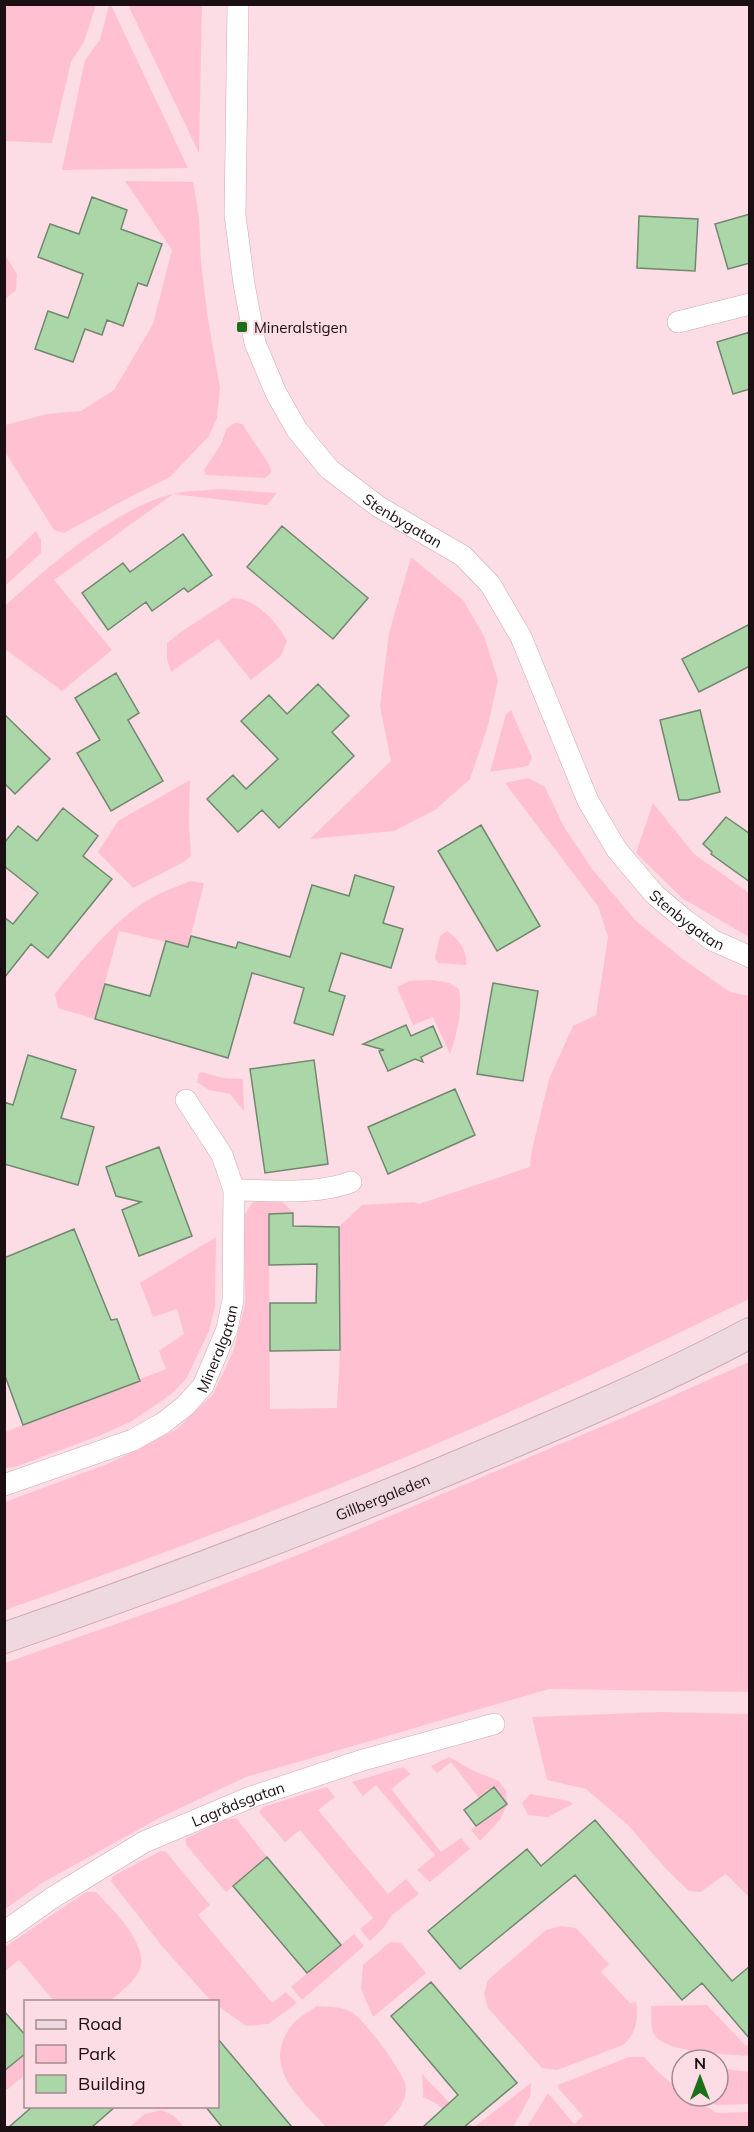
<svg xmlns="http://www.w3.org/2000/svg" width="754" height="2132" viewBox="0 0 754 2132" font-family="Mulish,sans-serif">
	<style>
		.green { fill: #ffc1d2 }
		.building { fill: #abd6a7; stroke: #71876f; stroke-width: 1.5 }
		.lines { fill: none; stroke-linecap: round; stroke-linejoin: round }
		.street-casing { stroke: #cfaab4; stroke-width: 22 }
		.secondary-casing { stroke: #cfaab4; stroke-width: 32 }
		.street { stroke: #fff; stroke-width: 21 }
		.secondary { stroke: #eed9e0; stroke-width: 30 }
		.poi-dot { fill: #1b6f18; stroke: #fcdce5; stroke-width: 2 }
		.labels { text-anchor: middle; dominant-baseline: central; stroke-width: 4.5; stroke-linejoin: round; paint-order: stroke }
		.poi-label { font-size: 15px; fill: #1b0f13; stroke: #fcdce5; text-anchor: start }
		.street-label { font-size: 15px; fill: #1b0f13; stroke: #fcdce5 }
	</style>
	<rect width="100%" height="100%" fill="#fcdce5"/>
	<path class="green" d="M5,4L96,5L84,42L71,62L52,143L5,141Z
		M109,5H111L188,168L62,170L85,60L100,40Z
		M128,5H202L199,153Z
		M125,181L193,182L199,217L201,262L207,313L220,388L217,418L209,436L170,477L130,497L64,533L54,530L5,452V425L47,414L81,411L114,390L153,324L172,250Z
		M5,255L17,274L16,290L5,299Z
		M235,423L242,424L270,466L271,473L265,478L206,475L204,470L221,444L227,428Z
		M219,489L277,493L267,505L173,494L54,580L112,650L62,691L5,649V606C47,567 117,507 173,494C188,490 204,491 219,489Z
		M36,531L41,540V553L5,586V561Z
		M411,557L463,600L484,636L498,680L487,729L470,779L435,810L394,831L310,839L391,761L380,706L389,633Z
		M233,598C255,598 277,622 287,641L281,656L251,680L218,639L171,672L167,659V643L181,632Z
		M511,710L532,758L528,766L490,772L506,714Z
		M528,778L545,787L564,827L592,869L636,921L684,960L730,992L749,996V1299C678,1333 608,1368 536,1400C362,1479 184,1547 5,1610V1502L110,1463L177,1429L213,1394L233,1352L245,1304L244,1216L252,1203C272,1198 279,1195 293,1213L269,1214L270,1409L337,1408L340,1350L339,1227L362,1205L414,1202L419,1204L530,1167L531,1154L549,1079L573,1026L596,1015L608,937L598,906L505,783Z
		M190,780L189,823L191,856L182,863L133,888L98,852L118,821Z
		M653,803L694,854L749,893V937L682,898L636,853Z
		M190,881L204,883L188,947L119,931L95,1019L58,1008L55,994C81,961 115,919 151,898C163,891 177,887 190,881Z
		M447,931C458,939 468,950 466,965L438,963L435,958L440,936Z
		M432,980L449,983L459,989C463,1011 457,1033 450,1054L433,1017L413,1025L397,987L409,981Z
		M202,1072L223,1078L243,1079L244,1111L230,1094L209,1090L197,1082L199,1073Z
		M216,1237L215,1306L209,1331L186,1379L170,1395L132,1421L101,1435L15,1467L5,1468V1432L166,1369L159,1351L184,1334L177,1309L153,1317L140,1283Z
		M749,1362V1692L549,1689L246,1777L161,1817L42,1883L5,1909V1663L181,1601L305,1552L636,1412Z
		M661,1712L749,1714V1897L726,1874L700,1892L689,1891L666,1869L628,1825L586,1789L547,1780L532,1717Z
		M449,1757L474,1771L499,1781L506,1791L507,1804L500,1820L480,1841L471,1830L507,1803L495,1787L479,1798L451,1762L437,1773L431,1766Z
		M403,1767L411,1774L391,1789L441,1852L461,1838L470,1849L430,1882L417,1870L435,1855L376,1785L363,1796L352,1782Z
		M327,1787L335,1797L318,1810L388,1894L406,1879L419,1894L392,1915L384,1927L370,1941L360,1929L373,1918L300,1830L285,1842L259,1812L263,1807Z
		M530,1794L569,1801L573,1804L548,1817L528,1815L522,1803Z
		M236,1818L267,1857L226,1892L187,1846L185,1839L224,1820Z
		M161,1851L166,1852L210,1905L198,1915L272,2003L286,1992L297,2003L268,2024L246,2026L218,2006V2002L211,2001L161,1945L111,1881L113,1876Z
		M86,1892H96C112,1909 155,1949 137,1975C130,1985 119,1993 110,2001H54L19,1960L5,1971V1947Z
		M560,1926L576,1928L609,1964L601,1972L630,2003L636,2002C639,2019 636,2034 623,2045L557,2070L542,2068L488,2008L484,1994L488,1980L546,1930Z
		M354,1934L364,1946L302,2000L291,1987Z
		M390,1942L401,1943L426,1973L373,2017L361,1989L363,1965Z
		M707,2005L746,2046L749,2044V2056C729,2054 663,2053 654,2034C650,2027 652,2014 651,2006Z
		M317,2006C329,2007 342,2006 353,2013C365,2021 406,2075 406,2088C406,2105 393,2116 383,2127H326C299,2097 261,2068 291,2026C297,2018 309,2012 317,2006Z
		M25,2053V2075L8,2089H5L4,2071Z
		M629,2057H644L657,2071L682,2092V2096H689L717,2113L749,2112V2127H527L548,2093L574,2124L583,2116L559,2089L558,2085Z
		M718,2068L749,2072V2104L716,2105L703,2096H718Z
		M422,2074L473,2127H461C450,2113 440,2104 423,2097Z
		M531,2083L530,2097L513,2127H474Z
		M162,2110L174,2116L184,2127H129L145,2114Z"/>
	<path class="building" d="M92,197L127,210L121,229L162,244L147,286L138,283L123,326L107,320L102,335L85,329L73,362L35,349L48,311L68,318L83,274L38,257L50,224L79,234Z
		M750,214V263L728,269L715,224Z
		M639,216L698,219L695,271L637,268Z
		M750,332V389L733,394L717,342Z
		M282,526L368,598L333,639L247,567Z
		M183,534L212,575L188,592L184,588L152,611L146,602L108,630L82,593L123,563L130,572Z
		M750,624V666L699,692L682,659Z
		M116,673L139,713L128,720L163,781L111,811L77,753L100,740L75,698Z
		M318,684L349,716L332,732L354,756L279,828L262,810L238,832L207,799L233,775L246,789L278,759L241,721L269,695L287,714Z
		M700,710L720,792L688,800H679L660,720Z
		M4,714L50,759L15,794L4,783Z
		M63,808L98,836L83,856L112,879L48,958L31,944L4,978V917L13,924L38,893L4,866V843L18,826L37,841Z
		M726,817L750,834V882L711,854L712,852L703,844Z
		M481,825L540,926L497,951L438,851Z
		M355,875L394,887L383,923L403,929L391,968L341,953L329,991L345,996L333,1035L294,1023L304,988L252,973L228,1058L95,1019L105,984L150,996L166,941L188,947L191,936L236,948L238,942L290,957L312,885L349,896Z
		M493,983L538,991L523,1081L477,1074Z
		M406,1025L411,1036L433,1026L442,1047L421,1057L423,1062L415,1059L388,1071L379,1051L384,1050L363,1044Z
		M28,1055L76,1070L61,1118L94,1127L78,1185L4,1164V1102L13,1105Z
		M314,1060L328,1164L265,1173L250,1069Z
		M455,1089L475,1135L388,1174L368,1127Z
		M159,1147L192,1236L139,1256L122,1210L141,1202L116,1196L106,1167Z
		M293,1213V1226L339,1227L340,1350L270,1351V1303H316L317,1264L269,1265V1214Z
		M74,1229L111,1320L117,1319L140,1381L23,1425L4,1373V1258Z
		M494,1787L507,1804L476,1826L464,1810Z
		M595,1820L732,1981L750,1966V2039L702,1983L682,2000L575,1875L460,1969L428,1931L527,1849L541,1866Z
		M267,1857L341,1945L307,1973L233,1886Z
		M431,1982L517,2083L464,2127H423L458,2095L391,2016Z
		M4,2011L26,2036V2053L4,2071Z
		M218,2039L292,2127H222L205,2106H218Z
		M33,2106H116L92,2127H9Z"/>
	<g class="lines">
		<defs>
			<g id="street">
				<path id="s1" d="M238,4L235,215L244,284L255,343L276,393L297,430L329,469L379,507L463,556L490,584L521,637L588,801L617,850L655,895L685,920L712,940L750,957"/>
				<path d="M678,322L750,304"/>
				<path d="M234,1190C270,1190 317,1195 351,1182"/>
				<path id="s2" d="M4,1485L133,1440L163,1423L185,1406L203,1386L227,1329L233,1300L234,1190L222,1155L186,1100"/>
				<path id="s3" d="M4,1932L52,1898L144,1842L251,1797L363,1760L494,1724"/>
			</g>
			<g id="secondary">
				<path id="s4" d="M4,1638C163,1583 320,1524 474,1459C567,1420 660,1381 750,1333"/>
			</g>
		</defs>
		<use href="#street" class="street-casing"/>
		<use href="#secondary" class="secondary-casing"/>
		<use href="#street" class="street"/>
		<use href="#secondary" class="secondary"/>
	</g>
	<rect class="poi-dot" x="236" y="321" width="12" height="12" rx="3"/>
	<g class="labels">
		<g class="poi-label">
			<text x="254" y="327">Mineralstigen</text>
		</g>
		<g class="street-label">
			<text stroke="none"><textPath href="#s1" startOffset="578">Stenbygatan</textPath></text>
			<text stroke="none"><textPath href="#s1" startOffset="1082">Stenbygatan</textPath></text>
			<text stroke="none"><textPath href="#s2" startOffset="266">Mineralgatan</textPath></text>
			<text stroke="none"><textPath href="#s4" startOffset="404">Gillbergaleden</textPath></text>
			<text stroke="none"><textPath href="#s3" startOffset="268">Lagrådsgatan</textPath></text>
		</g>
	</g>
	<rect width="754" height="2132" fill="none" stroke="#1b0f13" stroke-width="12"/>
	<rect x="24" y="2000" width="195" height="108" fill="#fcdce5" stroke="#a28a91" stroke-width="1.5"/>
	<rect x="36" y="2020" width="30" height="9" fill="#eed9e0" stroke="#a28a91" stroke-width="1.5"/>
	<text x="78" y="2030" font-size="18" fill="#1b0f13">Road</text>
	<rect x="36" y="2045" width="30" height="18" fill="#ffc1d2" stroke="#a28a91" stroke-width="1.5"/>
	<text x="78" y="2060" font-size="18" fill="#1b0f13">Park</text>
	<rect x="36" y="2075" width="30" height="18" fill="#abd6a7" stroke="#a28a91" stroke-width="1.5"/>
	<text x="78" y="2090" font-size="18" fill="#1b0f13">Building</text>
	<g transform="translate(700 2078)"><circle r="28" fill="#fcdce5" stroke="#a28a91" stroke-width="1.5"/>
	<path d="M0-4.5L10 22L0 15L-10 22Z" fill="#1b6f18"/>
	<text y="-9" font-size="16" font-weight="bold" text-anchor="middle" fill="#1b0f13">N</text>
	</g>
</svg>
